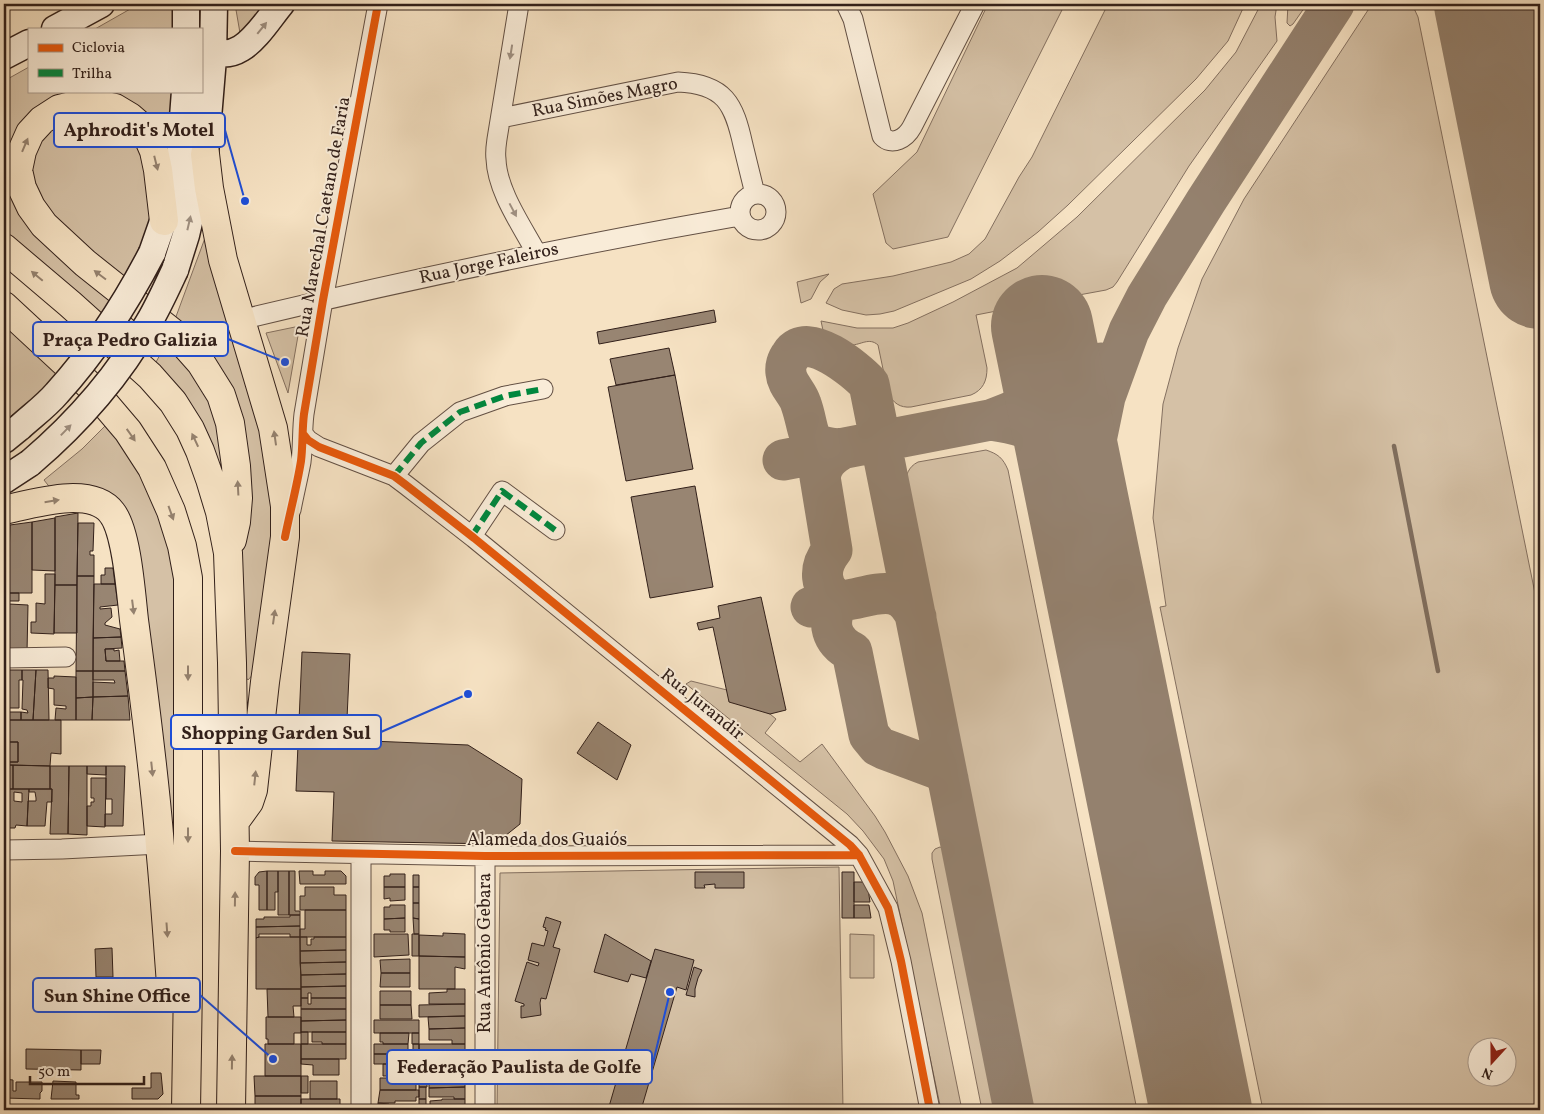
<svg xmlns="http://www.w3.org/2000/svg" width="1544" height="1114" viewBox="0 0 1544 1114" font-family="Vollkorn,serif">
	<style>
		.green { fill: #d5c1a6; stroke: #847060; fill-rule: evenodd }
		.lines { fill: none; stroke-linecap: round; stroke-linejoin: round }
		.stream { stroke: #7f6d5d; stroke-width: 4.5 }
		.taxiway { stroke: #94816e; stroke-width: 41 }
		.runway { stroke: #94816e; stroke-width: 102 }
		.building { fill: #988572; stroke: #32201a; fill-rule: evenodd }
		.street-casing { stroke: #635044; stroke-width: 21 }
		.secondary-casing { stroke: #32201a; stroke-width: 29 }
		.highway-casing { stroke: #32201a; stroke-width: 30 }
		.street { stroke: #f9ecd8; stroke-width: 19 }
		.secondary { stroke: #f9ecd8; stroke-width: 26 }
		.highway { stroke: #f6e2c3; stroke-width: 28 }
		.secondary-bridge-casing { stroke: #32201a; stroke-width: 29; stroke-linecap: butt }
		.secondary-bridge { stroke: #f9ecd8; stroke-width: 26 }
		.quiet { stroke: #00873e; stroke-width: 6; stroke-dasharray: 12 6; stroke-linecap: butt }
		.cycleway-casing { stroke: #f9ecd8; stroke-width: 11 }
		.cycleway { stroke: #e8590c; stroke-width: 8 }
		.oneway { fill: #9f9082 }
		.oneway2 { fill: #94816e }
		.labels { text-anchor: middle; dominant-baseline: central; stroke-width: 4; stroke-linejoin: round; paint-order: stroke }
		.street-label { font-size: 18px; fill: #32201a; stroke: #f9ecd8 }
		.leader { fill: none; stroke: #1d4ed8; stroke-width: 2 }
		.callout-dot { fill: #1d4ed8; stroke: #f9ecd8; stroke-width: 2 }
		.callout { fill: #f9ecd8; stroke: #1d4ed8; stroke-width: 2 }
		.callout-label { font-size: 19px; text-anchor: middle; font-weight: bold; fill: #32201a }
	</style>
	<rect width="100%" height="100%" fill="#f6e2c3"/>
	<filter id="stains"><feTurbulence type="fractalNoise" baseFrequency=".004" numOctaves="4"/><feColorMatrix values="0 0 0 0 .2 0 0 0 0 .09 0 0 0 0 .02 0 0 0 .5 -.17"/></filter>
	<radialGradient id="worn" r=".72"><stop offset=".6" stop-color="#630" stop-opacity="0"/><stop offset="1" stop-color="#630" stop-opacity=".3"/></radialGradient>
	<path class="green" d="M139,4H174L177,29H95Z
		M235,4H265L240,33Z
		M988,4H1065L948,237L893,249L886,243L873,194L917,152Z
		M1108,4H1245L1228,41L1196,79L1068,205L1038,232L1000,261L971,279L894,311L880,314L866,315L842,310L826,303L834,289L842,284L893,276L951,262L969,254L985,239L1019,177L1032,157Z
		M1261,4H1277L1275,17L1277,41L1189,166L1117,282L1113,287L1106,290L1057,299L1051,281L1012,290L1017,307L976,315L987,368C987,381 983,390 971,395L911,407C900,408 893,403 888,393L878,345C869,337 861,345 851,345C842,344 832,339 824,335L821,321L857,328H893L908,323L953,302L1017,268L1077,217L1205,90L1236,52Z
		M1288,4H1307L1293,24L1290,26L1287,23Z
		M1372,4H1412L1418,17L1540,618V1110H1263L1160,607L1166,606L1153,518L1163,404L1178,348L1202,279L1244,199ZM1476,1046H1506V1076H1476Z
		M29,67V91H174L166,169L87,94L10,170L113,295L101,315L4,235V81Z
		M87,111L125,124L145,154L153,220L126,283L70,238L31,185V154L48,127Z
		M205,238L232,339L260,428L272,505V554L256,671L248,680L244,675L237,556L246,465L174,322Z
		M829,274L820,282L811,299L801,303L797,282Z
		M4,320L60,372L47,387L4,427Z
		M295,327L298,328L299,330L288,393L266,333Z
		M169,338L213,398L230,498L155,364Z
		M109,422L120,437L161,514L178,579L180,895L128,526L55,494L44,480L82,449Z
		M986,450C998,454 1003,458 1008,470L1137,1110H1029L904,487C906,475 908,467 918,462Z
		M691,681L727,690L770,714L776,719L765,733L800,762L822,744L875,816L885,832L908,876L922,913L962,1110H941L893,881L884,859L863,831L847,814L686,684Z
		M940,847L949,851L954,864L1003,1110H982L932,859V853L935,849Z
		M839,867L843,1110H497L500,873Z
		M850,934L874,935V978H850Z"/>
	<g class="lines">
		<path class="stream" d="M1394,446L1438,671"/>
		<path class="taxiway" d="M1525,205L1524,155L1527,106L1540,56
			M1055,388C1032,403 1016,411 990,420C1012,423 1039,428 1053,447C1061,458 1067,472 1074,484
			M1062,427L1101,363
			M842,449C803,448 811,432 801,404C798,393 787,385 786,373C785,367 787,360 791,355C807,329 856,370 869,384L1014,1110
			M842,449C830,456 822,463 820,477L832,550C818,568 819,587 838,602C826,623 831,641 852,652L869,735L878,746L884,749L935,768L940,770L948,779
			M783,460L990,420
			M811,607C825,604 839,602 853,599C881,593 902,585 916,617
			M1106,640L1089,521L1093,455L1105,397L1129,331L1147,296L1206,201L1334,4"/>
		<path class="runway" d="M1485,4L1540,278
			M1042,326L1201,1110"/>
	</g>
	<path class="building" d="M714,310L716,322L599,344L597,332Z
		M669,348L675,375L616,385L610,359Z
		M675,375L693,469L626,481L608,387Z
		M695,486L713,587L650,598L631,497Z
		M78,513L77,585H55V517Z
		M55,518V571L32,570V522Z
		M32,522V593H8L10,525Z
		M78,523H94L93,551H90V555H94V576H77Z
		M9,524L8,593H4V525Z
		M105,568H113L115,584H101V575H105Z
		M45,574H55L54,634L31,633V622H36V603L45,604Z
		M77,576H94L93,671H76Z
		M94,584H115L118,605L100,607V609L111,608L112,617L105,623V625L120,629L121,637L93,638Z
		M55,585H77V633H54Z
		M9,593H19V601H9Z
		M761,597L786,710L770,714L729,702L713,627L699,630L697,623L720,618L718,606Z
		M4,602H9L8,641H4V651Z
		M9,604L28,605L27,652H8Z
		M121,637L122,648L105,649L106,661H124L125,671H93V638Z
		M105,649H114V651L119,650L120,661H106Z
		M302,652L350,654L346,740L468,745L522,779L520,824L495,844L332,841L334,792L296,791Z
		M4,670H9L8,708H4Z
		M9,670H22V680H19V708H8Z
		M22,670H36L33,720H21V712L28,713L27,710L22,709L23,680H22Z
		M36,670H48L49,720H33Z
		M76,671H93V697L76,698Z
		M93,671H125L128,696L93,697V682L115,683L114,680H93Z
		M54,676L76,677V720H55L56,708L66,709V706L54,705V689L48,688V678H54Z
		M128,696L130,720H92L93,697Z
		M93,697L92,720H76V698Z
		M8,712H21V720H8Z
		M4,720H61V754L51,753L50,766L4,765V762H18V742H4Z
		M598,722L631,745L617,780L577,753Z
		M4,742H18V762H4Z
		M4,765H13V789H4Z
		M13,765L50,766V789H13Z
		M50,766H69L68,834H50L52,789H50Z
		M69,766H87V835L68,834Z
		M87,766H106V775L87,774Z
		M106,766H125L123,826H105V814H112V799H106Z
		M91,778H106L105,827L87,826V806H91V802H94V798H91Z
		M6,789H29L27,826L16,825L15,828H4ZM14,792L22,793V802L14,801Z
		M29,789H52V802H47L45,826H27L28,801H36V798L35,792H29Z
		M267,871H278V892H275V910H267Z
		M267,871V910H259V885H255V877L259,872Z
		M278,871H289V915H278Z
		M289,871H295V911H300V915H289Z
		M299,871H313V875H325V871H341L346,876V884H300Z
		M695,872H744V888H715V884L704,885L705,888H695Z
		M842,872H854V918H842Z
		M390,874H405V887H384V876H390Z
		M413,875H419V887H413Z
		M854,882H867L870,902H854Z
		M305,887H334V895H346V910H300V896H305Z
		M384,887H405V900L390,901V898L384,899Z
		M413,887H419V903H413Z
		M413,903H419V919L413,918Z
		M390,905H405V918L384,919V907H390Z
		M854,905H869L871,918H854Z
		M305,910H346V937H300V929H305Z
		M290,915H300V926L256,927V919H264V917H290Z
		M546,917L561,922L553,947L560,949L546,999L541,998L540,1003L541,1015L521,1018V1006H524V1004L515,1001L527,962L538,966L539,963L528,960L532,943L544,946L548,931L545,930L546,928L543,927Z
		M405,918V932H390V930H384V919Z
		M413,918L419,919V934H414Z
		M300,926V937H290V934H259V937L256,938V927Z
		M443,933L465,934V957L419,956V935L443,936Z
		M374,934H408L409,955L374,957Z
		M412,934H419V956H412Z
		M605,934L651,961L646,978L631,974L628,982L594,972Z
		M259,937H300L301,989H256V938Z
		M300,937H307V945H311V939H314V937H346V950L300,951Z
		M112,948L113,977H96L95,949Z
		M655,949L694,960L686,990L677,987L641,1110H608Z
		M346,950V962L300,963V951Z
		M419,956L465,957V969L455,967V989H419Z
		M410,959V973H381L380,960Z
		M346,962V974L301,975L300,963Z
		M694,967L702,970L698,978L695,989V997L686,995Z
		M381,973H410V987H380Z
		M346,974V986L301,987V975Z
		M346,986V998H311V993H308V998H301V987Z
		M267,989H301V1006H293L294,1017H268Z
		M447,989H465V1004H429V993L447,992Z
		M380,991H411V1005H380Z
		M301,998H308V1004H311V998H346V1009H301Z
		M465,1004V1016L419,1017V1005Z
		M380,1005H411L412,1019H380Z
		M301,1009H346V1020L301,1021Z
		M465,1016V1028L429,1029L428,1017Z
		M266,1017H301V1033H294V1044H268V1039H266Z
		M346,1020V1032H301V1021Z
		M374,1020H419V1033H374Z
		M465,1028V1044H452V1040H429V1029Z
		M301,1032H308V1044H301Z
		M312,1032H346V1044H322V1042H312Z
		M380,1033H409L408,1044H383V1042H380Z
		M412,1033H419V1044H412Z
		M265,1044H301V1076H265Z
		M301,1044H346V1059H301Z
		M374,1044H408V1054H374Z
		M413,1044H419V1054H413Z
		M419,1044H465V1055H419Z
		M4,1049H9V1063H4Z
		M26,1049L81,1050V1070L26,1069Z
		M81,1050H101L100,1064H81Z
		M374,1054H408V1064H374Z
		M301,1059H339V1075H313V1065L301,1064Z
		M383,1064H408V1072H411V1064H419V1076H383Z
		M151,1073H161L163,1094L158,1099H132V1088H151Z
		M465,1075V1087L429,1088V1078H454V1076Z
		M254,1076H301V1096H255Z
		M301,1076H308V1093H301Z
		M419,1076H427V1087H419Z
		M380,1078H416V1090H380Z
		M4,1079L13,1080V1091H16V1082H42V1091L40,1093V1099L4,1098Z
		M53,1081L76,1082V1095H79V1099H51Z
		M310,1081H337V1099H310Z
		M419,1087H426V1099H419Z
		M465,1087V1099H454V1097H429V1088Z
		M380,1090H419V1097H416V1101H395V1103H378Z
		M255,1096H301V1110H255Z
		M301,1099H340V1110H301Z
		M419,1099H426V1110H419Z
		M442,1099H465V1110H430V1101L442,1100Z
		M378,1103L389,1104V1106H416V1110H378Z"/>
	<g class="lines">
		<defs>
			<path id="street" d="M519,4L497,139C496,146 495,152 496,159C497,191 522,226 537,254
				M846,4L853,19L882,136C892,147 906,138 912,127L975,4
				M501,118L678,82C725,84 734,104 743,145C747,161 751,178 755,194
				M740 212a18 18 0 1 1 36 0a18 18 0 1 1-36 0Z
				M240,320C406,280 573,245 740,216
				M304,435L308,440L319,447L394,476L406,485L474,538L850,845L859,855L888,908L901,961L930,1110
				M394,476L421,443L460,412L505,396L543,389
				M291,510C294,494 298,478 301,462C303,446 302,430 304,414L323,300L378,4
				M472,536L502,491L555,530
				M4,658L66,657
				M4,850L62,849L160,844
				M235,851L485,856L859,855
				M361,854V1110
				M485,1110V856"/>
			<path id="secondary" d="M186,4V29
				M55,29L101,4
				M201,43C237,74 261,28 281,4
				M4,56L29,43
				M152,253L174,190L180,157L185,91
				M175,270L186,235L205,154L213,58L214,4
				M4,440L20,427
				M4,480L30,463"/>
			<path id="highway" d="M205,154L209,188L223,260L273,428L285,506V537L265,682L253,790L249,802L236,820
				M164,221L158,170L154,151L145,130L130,117L115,108L87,102L59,109L42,120L30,133L22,151L18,170L22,188L31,207L44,225L85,263L178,337L201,363L221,395L230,423L236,466L238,498L236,522L232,540
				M4,248L70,304L150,376L173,402L190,429L200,451L210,479L220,512L228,553L232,663L235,851L231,1110
				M4,306L88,384L128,431L152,468L171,511L182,546L188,578V983L186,1110
				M4,510C32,504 91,485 112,513C127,532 131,594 134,620C144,695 154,770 160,846C165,896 168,947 172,997"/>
		</defs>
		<use href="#street" class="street-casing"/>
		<use href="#secondary" class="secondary-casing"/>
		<use href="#highway" class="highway-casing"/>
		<use href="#street" class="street"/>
		<use href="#secondary" class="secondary"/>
		<use href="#highway" class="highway"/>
		<defs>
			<path id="secondary-bridge" d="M20,427C32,416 46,406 57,393C96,350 125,305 152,253
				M30,463C77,423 119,375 149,322C159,305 167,287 175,270"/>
		</defs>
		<use href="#secondary-bridge" class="secondary-bridge-casing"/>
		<use href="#secondary-bridge" class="secondary-bridge"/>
		<path class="quiet" d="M394,476L421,443L460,412L505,396L543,389
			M472,536L502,491L555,530"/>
		<defs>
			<path id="cycleway" d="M304,435L308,440L319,447L394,476L406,485L474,538L850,845L859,855L888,908L901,961L930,1110
				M285,537C290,512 297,486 301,461C303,445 302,430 304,414L323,300L378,4
				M235,851L485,856L859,855"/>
		</defs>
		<use href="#cycleway" class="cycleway-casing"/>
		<use href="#cycleway" class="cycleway"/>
	</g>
	<defs><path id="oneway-solid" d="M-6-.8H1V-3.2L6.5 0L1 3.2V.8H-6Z" transform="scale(1.25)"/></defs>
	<g class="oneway">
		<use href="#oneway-solid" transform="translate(262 28) rotate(-51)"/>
		<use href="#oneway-solid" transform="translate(511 52) rotate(99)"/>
		<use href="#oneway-solid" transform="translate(513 210) rotate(62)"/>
		<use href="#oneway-solid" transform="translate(189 223) rotate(-77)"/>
		<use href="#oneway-solid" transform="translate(66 430) rotate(-46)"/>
	</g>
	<g class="oneway2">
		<use href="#oneway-solid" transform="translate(25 145) rotate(-67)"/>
		<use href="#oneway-solid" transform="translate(156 163) rotate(76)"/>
		<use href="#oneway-solid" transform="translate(100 275) rotate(-143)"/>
		<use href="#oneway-solid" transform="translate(37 276) rotate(-140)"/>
		<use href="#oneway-solid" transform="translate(131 435) rotate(55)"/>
		<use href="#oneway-solid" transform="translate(275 438) rotate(-98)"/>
		<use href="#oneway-solid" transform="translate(195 440) rotate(-115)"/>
		<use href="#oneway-solid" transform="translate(238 488) rotate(-93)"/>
		<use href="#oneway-solid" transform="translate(52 501) rotate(-9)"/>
		<use href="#oneway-solid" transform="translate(171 513) rotate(70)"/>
		<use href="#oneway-solid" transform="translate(133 607) rotate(83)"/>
		<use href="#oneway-solid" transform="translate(274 617) rotate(-82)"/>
		<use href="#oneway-solid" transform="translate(188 673) rotate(90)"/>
		<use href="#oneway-solid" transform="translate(152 769) rotate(84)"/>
		<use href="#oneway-solid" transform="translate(255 778) rotate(-84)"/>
		<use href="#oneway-solid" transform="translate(188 835) rotate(90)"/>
		<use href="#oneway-solid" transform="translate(235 899) rotate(-89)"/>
		<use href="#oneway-solid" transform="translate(167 930) rotate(86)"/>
		<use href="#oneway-solid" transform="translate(232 1062) rotate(-89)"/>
	</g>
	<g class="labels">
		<g class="street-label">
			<text transform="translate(605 98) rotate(-11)">Rua Simões Magro</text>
			<text transform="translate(324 217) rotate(-80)">Rua Marechal Caetano de Faria</text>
			<text transform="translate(489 264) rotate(-12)">Rua Jorge Faleiros</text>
			<text transform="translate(702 705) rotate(39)">Rua Jurandir</text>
			<text x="547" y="840">Alameda dos Guaiós</text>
			<text transform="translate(485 953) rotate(-90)">Rua Antônio Gebara</text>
		</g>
	</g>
	<path class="leader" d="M245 201L225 130M285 362L228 339M468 694L381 732M273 1059L200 995M670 992L652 1067"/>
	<g class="callout-dot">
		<circle cx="245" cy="201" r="5"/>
		<circle cx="285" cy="362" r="5"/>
		<circle cx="468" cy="694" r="5"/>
		<circle cx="273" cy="1059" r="5"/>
		<circle cx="670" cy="992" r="5"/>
	</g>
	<g class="callout">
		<rect x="54" y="113" width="171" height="34" rx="5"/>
		<rect x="33" y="322" width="195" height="34" rx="5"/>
		<rect x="171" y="715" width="210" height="34" rx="5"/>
		<rect x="33" y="978" width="167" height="34" rx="5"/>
		<rect x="387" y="1050" width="265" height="34" rx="5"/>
	</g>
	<g class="callout-label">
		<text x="139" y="136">Aphrodit's Motel</text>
		<text x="130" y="346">Praça Pedro Galizia</text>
		<text x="276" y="739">Shopping Garden Sul</text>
		<text x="117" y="1002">Sun Shine Office</text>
		<text x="519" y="1073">Federação Paulista de Golfe</text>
	</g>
	<rect width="1544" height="1114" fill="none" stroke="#f6e2c3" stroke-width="20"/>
	<rect x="5" y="5" width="1534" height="1104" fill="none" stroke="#32201a" stroke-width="2.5"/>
	<rect x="10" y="10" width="1524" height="1094" fill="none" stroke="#32201a"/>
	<rect x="28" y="28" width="175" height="65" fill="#f9ecd8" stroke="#a99a8c"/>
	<rect x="38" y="44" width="25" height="8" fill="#e8590c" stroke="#a99a8c"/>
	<text x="72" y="52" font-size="15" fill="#32201a">Ciclovia</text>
	<rect x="38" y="69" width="25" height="8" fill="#00873e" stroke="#a99a8c"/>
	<text x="72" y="78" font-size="15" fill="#32201a">Trilha</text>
	<g transform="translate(1492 1062) rotate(201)"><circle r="24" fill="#f9ecd8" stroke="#a99a8c"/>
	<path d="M0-4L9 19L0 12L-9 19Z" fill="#8f2418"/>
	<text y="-8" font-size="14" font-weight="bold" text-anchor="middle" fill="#32201a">N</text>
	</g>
	<path d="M30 1076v8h114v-8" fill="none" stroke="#32201a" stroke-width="2.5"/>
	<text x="38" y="1076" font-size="15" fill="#32201a" stroke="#f9ecd8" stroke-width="4" paint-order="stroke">50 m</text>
	<rect width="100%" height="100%" filter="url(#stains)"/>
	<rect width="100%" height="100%" fill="url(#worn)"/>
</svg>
